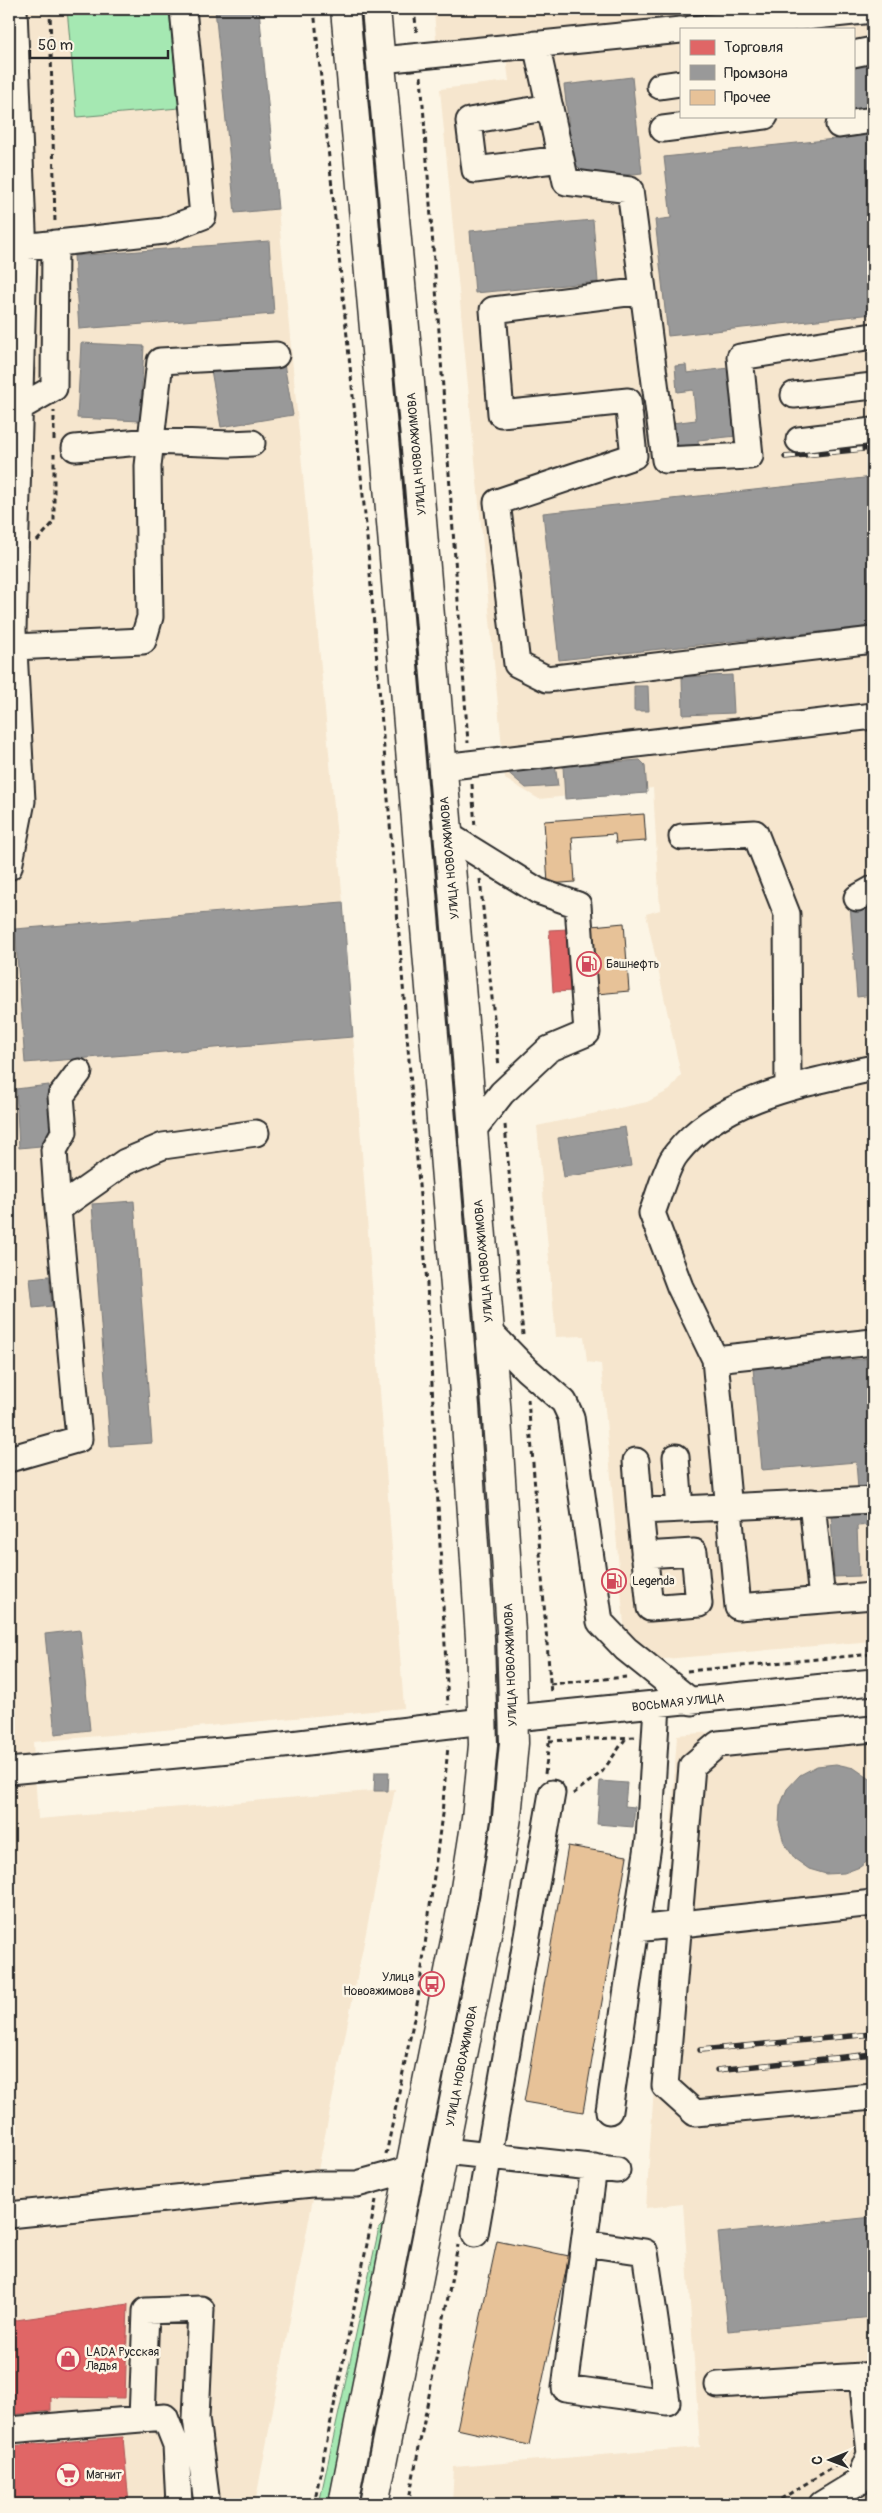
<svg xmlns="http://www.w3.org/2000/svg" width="882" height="2513" viewBox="0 0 882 2513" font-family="Pangolin,sans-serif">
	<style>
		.built { fill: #f6e6ce; fill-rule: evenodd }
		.green { fill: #a5e8b2; stroke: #688a6e }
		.shops { fill: #e06666; stroke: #aa5454 }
		.industry { fill: #999; stroke: #787878 }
		.building { fill: #e7c298; stroke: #2b2b2b }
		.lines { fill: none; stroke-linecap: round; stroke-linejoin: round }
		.minor-casing { stroke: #2b2b2b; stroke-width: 29 }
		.major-casing { stroke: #2b2b2b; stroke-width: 31 }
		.path { stroke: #2b2b2b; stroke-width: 3; stroke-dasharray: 5 4; stroke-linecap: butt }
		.minor { stroke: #fcf5e5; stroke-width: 25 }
		.major { stroke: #fcf5e5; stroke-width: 28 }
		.rail-casing { stroke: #2b2b2b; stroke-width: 5.5 }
		.rail { stroke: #fcf5e5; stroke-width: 4; stroke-dasharray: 11; stroke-linecap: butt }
		.labels { text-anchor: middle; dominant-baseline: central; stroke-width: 5; stroke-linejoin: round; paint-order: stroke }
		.street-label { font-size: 12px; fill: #2b2b2b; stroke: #fcf5e5 }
		.poi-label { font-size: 12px; fill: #2b2b2b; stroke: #fcf5e5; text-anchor: start }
	</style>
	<rect width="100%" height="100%" fill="#fcf5e5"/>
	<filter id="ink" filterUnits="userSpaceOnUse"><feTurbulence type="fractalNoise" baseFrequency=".02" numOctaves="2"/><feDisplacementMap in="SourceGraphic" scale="10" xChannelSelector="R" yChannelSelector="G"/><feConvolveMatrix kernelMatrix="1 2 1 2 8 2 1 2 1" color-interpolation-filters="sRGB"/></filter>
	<g filter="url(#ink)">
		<path class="built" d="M9,9H215L235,213L278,209L343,902L404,1708L33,1742L38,1819L395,1789L318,2170L9,2204Z
			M434,9H873V1641L653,1660L625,1636L601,1364L587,1362L584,1336L556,1337L537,1126L647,1102L670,1090L681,1075L646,914L660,910L653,788L539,799L505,779L440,89L509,81L503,35L436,40ZM681,29H853V116H681Z
			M873,1718V2504H452L454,2467L700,2447L683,2204L646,2208L677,1735Z
			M314,2193L255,2504H9V2228Z"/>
		<path class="green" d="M67,9H169L179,108L77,117Z
			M386,2221L328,2504H319L379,2228Z"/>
		<path class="shops" d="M568,929L569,951L594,949L595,968L572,969L574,991L553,992L549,930Z
			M128,2304L125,2398L51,2397V2411L9,2415V2321Z
			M123,2437L129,2504H9V2446Z"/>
		<path class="industry" d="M215,9H259L278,209L235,213Z
			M871,66L873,109L853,112V68Z
			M632,77L642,173L590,179L573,162L564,85Z
			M873,135V314L668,336L655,220L671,218L664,157Z
			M593,220L598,282L475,293L470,231Z
			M269,241L274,314L79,329L74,256Z
			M81,343L144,346L140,421L77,418Z
			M283,358L293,415L221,427L211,370Z
			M686,365L687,373L729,368L737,436L698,440L699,448L675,451L672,423L696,420L693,390L677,392L675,366Z
			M873,477V626L559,660L543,513Z
			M732,675L734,713L683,715L682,677Z
			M634,686H648L649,711H634Z
			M640,760L645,765L647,793L565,799L563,766Z
			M555,764L558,786L526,788L504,769Z
			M343,902L353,1037L25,1063L15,929Z
			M873,902V995L857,997L850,904Z
			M49,1085L51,1145L19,1148L16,1089Z
			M625,1127L631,1166L564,1177L558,1138Z
			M134,1201L152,1443L110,1446L92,1204Z
			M49,1276L52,1306L33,1308L30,1278Z
			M873,1358V1487L858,1489L856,1462L762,1470L753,1368Z
			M873,1511V1525L857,1526L859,1576L834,1577L831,1514Z
			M80,1630L90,1730L55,1734L45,1634Z
			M836,1764L854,1768L873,1781V1857L860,1867L844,1873L826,1874L809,1869L795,1859L784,1843L779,1825L780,1806L787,1789L800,1775L817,1766Z
			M375,1772H389L388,1791H374Z
			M600,1781L627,1783L625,1806L635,1807L633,1827L597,1824Z
			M873,2217V2317L728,2331L718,2233Z"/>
		<path class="building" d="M644,814L646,841L616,843L615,834L572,837L575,882L548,884L544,821Z
			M624,923L629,991L597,994L592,926Z
			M568,1846L627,1856L583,2112L524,2102Z
			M497,2241L569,2256L529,2445L457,2429Z"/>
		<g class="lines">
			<defs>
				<path id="minor" d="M691,29L873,10
					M536,44L566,182L630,190L665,460L750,456L740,357L873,336
					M853,54L873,50
					M381,60L681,30
					M660,86L681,83
					M550,107L469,121L475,170L561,159
					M839,125L873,120
					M663,129L765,116
					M23,247L164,231L203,216L183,9
					M643,291L493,310L501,414L628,401L634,456L497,502L517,664L547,679L873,640
					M794,395L873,386
					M19,408L54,388L55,243
					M799,440L873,431
					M75,448L151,441L230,444L252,443
					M9,634L13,630L24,255L14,9
					M14,647L143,641L150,617L148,466L160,361L276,355
					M443,767L873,716
					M448,835L538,891L578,905L587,1033L549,1049L502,1093L473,1130
					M682,837L755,833L787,914L788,1086
					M9,867L22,801L13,631
					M857,898L873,889
					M58,1209L54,1150L64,1132L61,1096L79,1072
					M490,1332L526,1369L564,1402L571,1417L600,1622L626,1649L692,1702
					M873,1342L715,1359L738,1607L873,1596
					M715,1359L680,1287L652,1213C658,1198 667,1164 677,1153C720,1097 808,1083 873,1068
					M676,1457L680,1509
					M9,1459L79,1439L58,1209L125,1162L163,1146L256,1133
					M636,1461L640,1511
					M812,1502L822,1600
					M644,1555L694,1552L699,1604L650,1608L640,1511L873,1500
					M515,1718L873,1682
					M873,1729L718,1744L692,1766L665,2086L695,2113L873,2097
					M9,1771L283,1745L483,1721
					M636,1929L873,1903
					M609,2111L649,1839L657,1705
					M445,2151L617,2170
					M9,2215L312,2184H357L411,2169
					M475,2234L552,1793
					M584,2243L645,2252L667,2402L565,2388L594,2167
					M718,2385L862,2376
					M142,2419L146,2311L201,2309L196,2418L207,2504
					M9,2430L165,2417L176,2445L179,2504
					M822,2504L858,2482L870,2454L862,2376L873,2375"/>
				<path id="major" d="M343,2504L463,1901L476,1819L483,1745L480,1638L465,1406L385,450L345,9
					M374,2504L494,1899L507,1817L514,1743L511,1631L496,1404L416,449L376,9"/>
			</defs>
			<use href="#minor" class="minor-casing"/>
			<use href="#major" class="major-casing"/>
			<path class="path" d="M50,9L55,223
				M314,9L366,525L427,1284L448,1705
				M414,9L417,35
				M421,76L468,743
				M54,440V411
				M37,541L54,522V454
				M472,784L475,828
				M480,879L499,1067
				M505,1125L523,1335
				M528,1399L551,1694
				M687,1671L873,1654
				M550,1684L626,1677
				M549,1741L636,1737
				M545,1774L550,1735
				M573,1794L602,1772L626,1738
				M386,2155L418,1999L442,1814L448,1746
				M314,2504L376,2200
				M408,2504L458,2245
				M773,2504L844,2460"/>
			<use href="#minor" class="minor"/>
			<use href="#major" class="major"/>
			<defs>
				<path id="rail" d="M785,457L873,448
					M700,2050L873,2034
					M717,2070L873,2054"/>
			</defs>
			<use href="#rail" class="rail-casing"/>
			<use href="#rail" class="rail"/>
		</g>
	</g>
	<defs>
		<symbol id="fuel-ring" viewBox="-11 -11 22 22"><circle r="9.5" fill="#fcf5e5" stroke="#d1495b" stroke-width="1.5"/><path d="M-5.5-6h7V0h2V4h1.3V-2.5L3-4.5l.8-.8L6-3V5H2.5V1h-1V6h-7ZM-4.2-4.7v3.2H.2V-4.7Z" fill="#d1495b"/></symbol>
		<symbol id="bus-ring" viewBox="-11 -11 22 22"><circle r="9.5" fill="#fcf5e5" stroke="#d1495b" stroke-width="1.5"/><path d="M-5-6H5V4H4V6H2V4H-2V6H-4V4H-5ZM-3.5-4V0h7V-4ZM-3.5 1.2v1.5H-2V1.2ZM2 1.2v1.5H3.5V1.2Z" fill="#d1495b"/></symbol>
		<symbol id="shop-ring" viewBox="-11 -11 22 22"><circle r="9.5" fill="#fcf5e5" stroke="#d1495b" stroke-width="1.5"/><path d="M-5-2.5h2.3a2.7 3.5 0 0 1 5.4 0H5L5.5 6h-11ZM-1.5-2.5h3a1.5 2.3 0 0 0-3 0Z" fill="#d1495b"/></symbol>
		<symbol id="supermarket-ring" viewBox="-11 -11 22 22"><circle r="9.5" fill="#fcf5e5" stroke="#d1495b" stroke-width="1.5"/><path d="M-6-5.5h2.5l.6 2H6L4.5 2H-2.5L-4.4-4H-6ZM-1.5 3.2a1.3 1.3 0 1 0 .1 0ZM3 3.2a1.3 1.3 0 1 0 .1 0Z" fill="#d1495b"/></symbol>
	</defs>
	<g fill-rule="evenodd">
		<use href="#fuel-ring" x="575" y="950" width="28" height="28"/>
		<use href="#fuel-ring" x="600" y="1567" width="28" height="28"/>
		<use href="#bus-ring" x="418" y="1970" width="28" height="28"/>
		<use href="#shop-ring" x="54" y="2345" width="28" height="28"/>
		<use href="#supermarket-ring" x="54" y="2461" width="28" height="28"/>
	</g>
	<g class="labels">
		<g class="street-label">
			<text transform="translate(417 454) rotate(-95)">УЛИЦА НОВОАЖИМОВА</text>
			<text transform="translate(450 858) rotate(-95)">УЛИЦА НОВОАЖИМОВА</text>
			<text transform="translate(484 1261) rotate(-95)">УЛИЦА НОВОАЖИМОВА</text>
			<text transform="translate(511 1665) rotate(-92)">УЛИЦА НОВОАЖИМОВА</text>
			<text transform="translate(678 1703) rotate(-6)">ВОСЬМАЯ УЛИЦА</text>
			<text transform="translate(462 2066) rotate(-79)">УЛИЦА НОВОАЖИМОВА</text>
		</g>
		<g class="poi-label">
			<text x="606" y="964">Башнефть</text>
			<text x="632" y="1581">Legenda</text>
			<text x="414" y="1977" text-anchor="end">Улица<tspan x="414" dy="14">Новоажимова</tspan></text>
			<text x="86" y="2352">LADA Русская<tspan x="86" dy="14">Ладья</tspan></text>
			<text x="86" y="2475">Магнит</text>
		</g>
	</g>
	<rect width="882" height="2513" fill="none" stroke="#fcf5e5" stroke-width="30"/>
	<rect x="15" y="15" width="852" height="2483" fill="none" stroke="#2b2b2b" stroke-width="2" filter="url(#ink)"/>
	<rect x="680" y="28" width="175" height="90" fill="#fcf5e5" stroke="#a8a49b"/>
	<rect x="690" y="40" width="25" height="15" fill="#e06666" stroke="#a8a49b"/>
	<text x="724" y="52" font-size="15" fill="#2b2b2b">Торговля</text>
	<rect x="690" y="65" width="25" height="15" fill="#999999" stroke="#a8a49b"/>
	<text x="724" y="78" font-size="15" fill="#2b2b2b">Промзона</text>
	<rect x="690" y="90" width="25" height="15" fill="#e7c298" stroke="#a8a49b"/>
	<text x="724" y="102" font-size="15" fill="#2b2b2b">Прочее</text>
	<g transform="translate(830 2460) rotate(269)" stroke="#fcf5e5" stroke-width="4" paint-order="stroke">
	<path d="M0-4L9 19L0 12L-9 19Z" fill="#2b2b2b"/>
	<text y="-8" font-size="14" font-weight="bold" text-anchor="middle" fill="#2b2b2b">С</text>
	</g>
	<path d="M30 50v8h138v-8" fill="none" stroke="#2b2b2b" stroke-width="2.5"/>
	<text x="38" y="50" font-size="15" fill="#2b2b2b" stroke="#fcf5e5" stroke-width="4" paint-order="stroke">50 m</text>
</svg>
